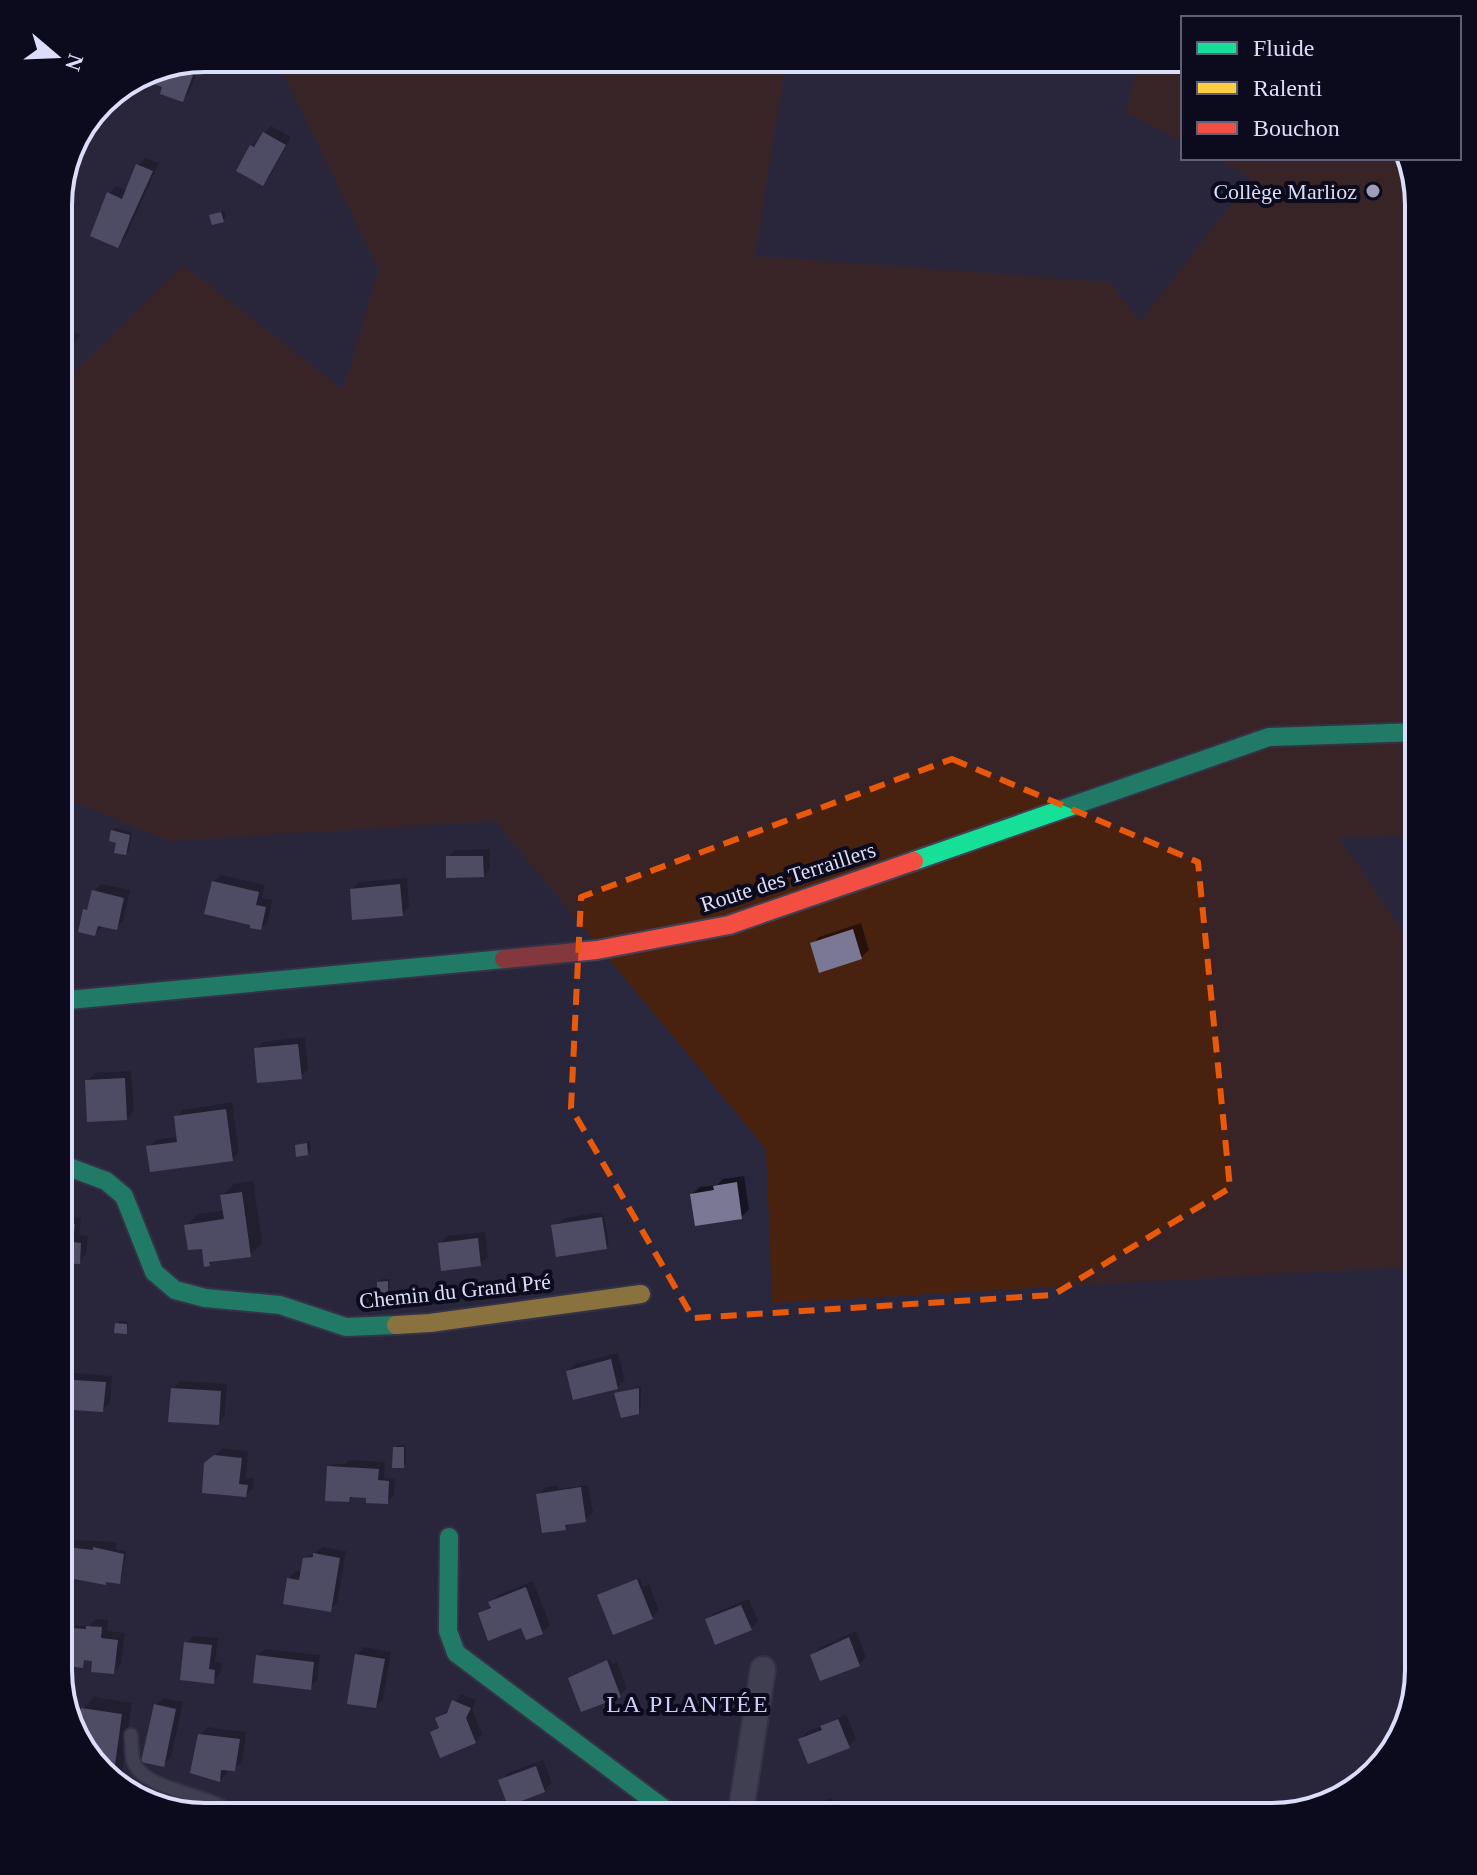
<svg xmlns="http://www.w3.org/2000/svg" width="1477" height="1875" viewBox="0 0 1477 1875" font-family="'Times New Roman',serif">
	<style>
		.green { fill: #49210f }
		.shadow { fill: #0007 }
		.building { fill: #7a7894 }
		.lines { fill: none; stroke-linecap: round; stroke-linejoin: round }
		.lane-casing { stroke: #434255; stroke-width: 16 }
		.street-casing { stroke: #434255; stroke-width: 28 }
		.fast-casing { stroke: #434255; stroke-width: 22 }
		.slow-casing { stroke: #434255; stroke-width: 22 }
		.jam-casing { stroke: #434255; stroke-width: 22 }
		.lane { stroke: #5b5b6c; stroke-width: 12 }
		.street { stroke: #5b5b6c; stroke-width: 24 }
		.fast { stroke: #16e098; stroke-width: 18 }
		.slow { stroke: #ffcf43; stroke-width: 18 }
		.jam { stroke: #f24e42; stroke-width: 18 }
		.marked { fill: none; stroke: #e8590c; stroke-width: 6; stroke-dasharray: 16 10; stroke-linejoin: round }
		.poi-dot { fill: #9d9db7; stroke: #0c0b1d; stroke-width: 3 }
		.labels { text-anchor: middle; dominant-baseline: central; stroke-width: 8; stroke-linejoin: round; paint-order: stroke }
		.poi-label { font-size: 22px; fill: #dcddf9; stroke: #0c0b1d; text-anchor: end }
		.street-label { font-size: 22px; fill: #dcddf9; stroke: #0c0b1d }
		.neighbourhood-label { font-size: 24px; letter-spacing: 2px; fill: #cdcdf9; stroke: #0c0b1d }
		.rim { fill: none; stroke: #dcddf9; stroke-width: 4 }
	</style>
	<rect width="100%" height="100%" fill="#29273d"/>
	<path class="green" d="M306,58H786L755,256L1109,282L1140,322L1251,178L1214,158H1405L1419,205V835L1339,838L1419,956V1266L772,1303L766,1149L495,821L169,841L58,795V388L184,265L343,390L379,270L277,61Z
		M1138,58H1183V142L1127,113Z"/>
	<path class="shadow" d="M190,64L199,67L189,93L182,100L165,86L148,80Z
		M271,126L291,137L270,176L262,183L252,146Z
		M145,158L159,163L125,238L117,245L109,194L116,186L128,191L138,165Z
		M224,210L226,217L223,220L212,216Z
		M58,321L80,335L58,367Z
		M116,828L132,832L129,850L126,853L113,831Z
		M490,849V868L483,875L448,857L455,850Z
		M221,875L265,885L262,898L272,900L268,921L261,928L213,882Z
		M407,878L409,906L402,914L352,889L359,882Z
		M101,884L130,890L123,921L116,928L102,927L95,934L85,910L91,905L94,891Z
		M861,923L869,950L861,957L820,970L812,944L819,937Z
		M305,1037L308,1069L301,1077L256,1049L263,1042Z
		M61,1044L69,1081L58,1089V1045Z
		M131,1071L134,1110L127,1118L87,1081L95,1073Z
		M232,1102L239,1152L232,1159L149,1147L156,1140L179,1136L176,1117L183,1110Z
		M310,1141L311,1150L307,1153L297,1146Z
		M744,1176L749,1210L741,1217L692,1194L700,1187L717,1185L723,1179Z
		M253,1181L262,1243L250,1255L214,1260L209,1264L203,1246L186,1226L198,1214L225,1210L223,1195L234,1184Z
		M601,1212V1215H604L609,1244L606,1247L553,1226L565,1218Z
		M58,1217L81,1218L79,1235L88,1236L86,1254L79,1262L58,1257Z
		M485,1232L488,1257L480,1264L440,1244L447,1236Z
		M382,1279H390V1288L387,1291L379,1282Z
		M120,1321L129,1322L126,1332L117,1324Z
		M618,1353L625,1380L617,1387L568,1371L575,1364Z
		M65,1372L112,1376L110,1403L102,1410L58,1407V1379Z
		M180,1381L227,1384L225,1415L218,1423L173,1389Z
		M641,1386V1409L638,1412L617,1394Z
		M398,1445H406V1463L403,1466L395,1448Z
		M223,1448L248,1451L246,1478H254L253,1488L246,1495L214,1456Z
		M349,1460L385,1462L384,1478L395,1479L394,1495L387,1502L368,1496L354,1495L349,1500L329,1467L333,1464H345Z
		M588,1485L593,1512L585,1520L571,1522L565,1528L539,1495L546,1487L558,1486V1489Z
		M72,1540L117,1542L116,1550L126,1551L122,1578L119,1581L58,1552Z
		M323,1547L346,1551L337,1603L330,1610L289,1578L296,1571L302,1572L305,1559Z
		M640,1578L643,1587L649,1584L659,1610L652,1618L600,1595Z
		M533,1581L550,1625L542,1632L481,1614L492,1605L491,1602L498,1595Z
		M749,1599L758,1621L751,1629L707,1620L714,1613Z
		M96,1619L108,1620L107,1631L125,1633L121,1665L114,1672L94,1659L86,1658L82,1666L62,1636L65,1632L72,1633L76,1625L88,1627Z
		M856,1631L866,1657L859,1664L812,1656L819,1648Z
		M194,1636L218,1638L215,1662L222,1663L220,1674L213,1682L186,1643Z
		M364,1647L391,1652L383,1699L376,1706L357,1655Z
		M265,1649L320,1655L317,1680L310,1687L257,1656Z
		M610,1659L612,1664L617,1662L627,1688L620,1695L570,1679Z
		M461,1694L476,1700L472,1709L482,1734L475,1741L432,1733L440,1725L437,1718L451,1708Z
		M94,1697L132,1703L122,1775L115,1782L83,1751L78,1737L82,1709Z
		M163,1698L183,1702L171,1757L164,1764L156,1705Z
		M846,1714L856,1739L848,1747L800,1739L808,1732Z
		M207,1727L246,1732L242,1762L234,1769L227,1768V1773L220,1780L200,1735Z
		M543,1760L552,1783L544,1790L509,1803L501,1781L508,1773Z
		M832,1798L839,1817H792L817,1804Z"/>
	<path class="building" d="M177,69L193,75L183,102L160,94L162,87L145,81Z
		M263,132L286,145L263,186L236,171L250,145L254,147Z
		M136,164L153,171L118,248L90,236L107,192L122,199Z
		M221,212L224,222L212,225L209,215Z
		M58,339L70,347L58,364Z
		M111,830L130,835L126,855L114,853L116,843L109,841Z
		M446,856H483L484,877L446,878Z
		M212,881L259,892L256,905L266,907L261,930L250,928V925L204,914Z
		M400,884L403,916L352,920L350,889Z
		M92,890L124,898L117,930L98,926L95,936L78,932L83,909L87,910Z
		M853,929L862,959L819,973L810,943Z
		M298,1044L302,1079L257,1083L254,1048Z
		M125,1078L127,1120L87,1122L85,1080Z
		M226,1109L233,1161L150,1172L146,1146L177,1142L174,1116Z
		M307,1143L308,1155L296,1157L295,1145Z
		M737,1182L742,1219L695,1226L690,1194L714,1190L713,1186Z
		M242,1192L251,1257L209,1262L210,1266L204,1267L202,1249L188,1250L184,1225L224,1219L220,1195Z
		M602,1217L607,1249L556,1257L551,1225Z
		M58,1224H75L73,1242L81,1243L80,1264L58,1263Z
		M478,1238L481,1266L441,1271L438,1243Z
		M388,1281V1293H377V1282Z
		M115,1323L127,1324V1334L114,1333Z
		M611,1359L618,1389L573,1400L566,1371Z
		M58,1379L106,1382L103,1412L58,1409Z
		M171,1388L221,1391L219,1425L168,1422Z
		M639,1388V1414L621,1418L614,1393Z
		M393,1447H404V1468H392Z
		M214,1455L242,1458L239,1484L248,1485L246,1497L202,1493L204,1463Z
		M327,1466L379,1469L378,1480L389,1481L388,1504L366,1503V1498L350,1497L349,1502L325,1501Z
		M581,1487L586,1522L565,1525L566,1530L542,1533L536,1494Z
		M58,1546L93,1550V1547L124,1554L120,1584L106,1582V1585L58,1576Z
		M313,1553L340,1558L331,1612L283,1604L287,1578L299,1580L303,1558L313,1557Z
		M637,1579L653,1619L613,1635L597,1595Z
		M526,1587L543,1634L526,1640L521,1628L488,1641L478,1613L491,1608L488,1602Z
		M741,1605L752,1630L715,1645L705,1619Z
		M86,1626L102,1627L101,1638L118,1640L114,1674L91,1672L92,1661L84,1660L83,1668L66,1666L67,1659L58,1658L60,1635L70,1636L71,1628L86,1629Z
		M849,1637L860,1666L820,1681L810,1655Z
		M184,1642L212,1645L209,1669L215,1670L214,1684L180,1680Z
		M355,1654L385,1659L376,1708L347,1704Z
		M256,1655L314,1662L311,1690L253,1683Z
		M607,1660L621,1697L581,1712L568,1678Z
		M452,1700L471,1708L466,1718L476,1743L440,1758L430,1732L439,1728L435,1718L447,1713Z
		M154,1704L176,1709L164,1767L141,1762Z
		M81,1708L122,1714L113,1779L83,1751L77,1733Z
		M838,1719L850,1748L808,1764L798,1739L822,1730L820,1726Z
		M198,1734L240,1739L235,1771L221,1770L220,1782L190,1773Z
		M536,1766L545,1792L508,1806L498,1780Z
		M824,1804L829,1817H798L809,1813L808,1810Z"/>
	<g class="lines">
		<defs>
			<path id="lane" d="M131,1735C132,1743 131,1753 133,1760C142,1792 212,1792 237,1817"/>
			<path id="street" d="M740,1817L763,1669"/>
			<path id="fast" d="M914,861L1269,737L1419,732
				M58,1001L504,959
				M58,1163L106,1181L124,1196L154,1272L175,1290L205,1298L280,1305L346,1327L396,1325
				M449,1537L448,1631L456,1653L675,1817"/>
			<path id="slow" d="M396,1325L430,1323L641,1294"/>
			<path id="jam" d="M504,959L597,950L729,925L914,861"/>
		</defs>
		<use href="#lane" class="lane-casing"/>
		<use href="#street" class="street-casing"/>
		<use href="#fast" class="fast-casing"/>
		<use href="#slow" class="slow-casing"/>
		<use href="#jam" class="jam-casing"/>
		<use href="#lane" class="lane"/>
		<use href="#street" class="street"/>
		<use href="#fast" class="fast"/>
		<use href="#slow" class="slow"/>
		<use href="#jam" class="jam"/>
	</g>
	<path d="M0 0H1477V1875H0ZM952,759L1198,862L1230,1188L1053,1295L693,1318L571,1108L581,897Z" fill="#29273d" fill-opacity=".55" fill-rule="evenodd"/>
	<path class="marked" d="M952,759L1198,862L1230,1188L1053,1295L693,1318L571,1108L581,897Z"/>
	<circle class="poi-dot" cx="1373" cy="191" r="8"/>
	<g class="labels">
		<g class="poi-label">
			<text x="1357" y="191">Collège Marlioz</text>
		</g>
		<g class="street-label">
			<text transform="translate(788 877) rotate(-18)">Route des Terraillers</text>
			<text transform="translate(455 1291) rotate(-6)">Chemin du Grand Pré</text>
		</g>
		<g class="neighbourhood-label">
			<text x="688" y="1704">LA PLANTÉE</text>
		</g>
	</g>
	<path d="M0 0H1477V1875H0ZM205 72H1272A133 133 0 0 1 1405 205V1670A133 133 0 0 1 1272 1803H205A133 133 0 0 1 72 1670V205A133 133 0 0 1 205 72Z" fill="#0c0b1d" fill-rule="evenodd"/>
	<path class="rim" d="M205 72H1272A133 133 0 0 1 1405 205V1670A133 133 0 0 1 1272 1803H205A133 133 0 0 1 72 1670V205A133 133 0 0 1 205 72Z"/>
	<rect x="1181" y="16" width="280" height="144" fill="#0c0b1d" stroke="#5f5f75" stroke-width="2"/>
	<rect x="1197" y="42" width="40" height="12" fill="#16e098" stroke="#5f5f75" stroke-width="2"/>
	<text x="1253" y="56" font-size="24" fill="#dcddf9">Fluide</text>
	<rect x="1197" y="82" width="40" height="12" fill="#ffcf43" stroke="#5f5f75" stroke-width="2"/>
	<text x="1253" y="96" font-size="24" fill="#dcddf9">Ralenti</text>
	<rect x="1197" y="122" width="40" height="12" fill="#f24e42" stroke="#5f5f75" stroke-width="2"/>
	<text x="1253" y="136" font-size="24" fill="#dcddf9">Bouchon</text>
	<g transform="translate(56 56) rotate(109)" stroke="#0c0b1d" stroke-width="6" paint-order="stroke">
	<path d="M0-6L14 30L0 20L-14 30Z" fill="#dcddf9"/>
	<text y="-12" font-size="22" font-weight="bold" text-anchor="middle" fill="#dcddf9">N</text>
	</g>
</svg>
